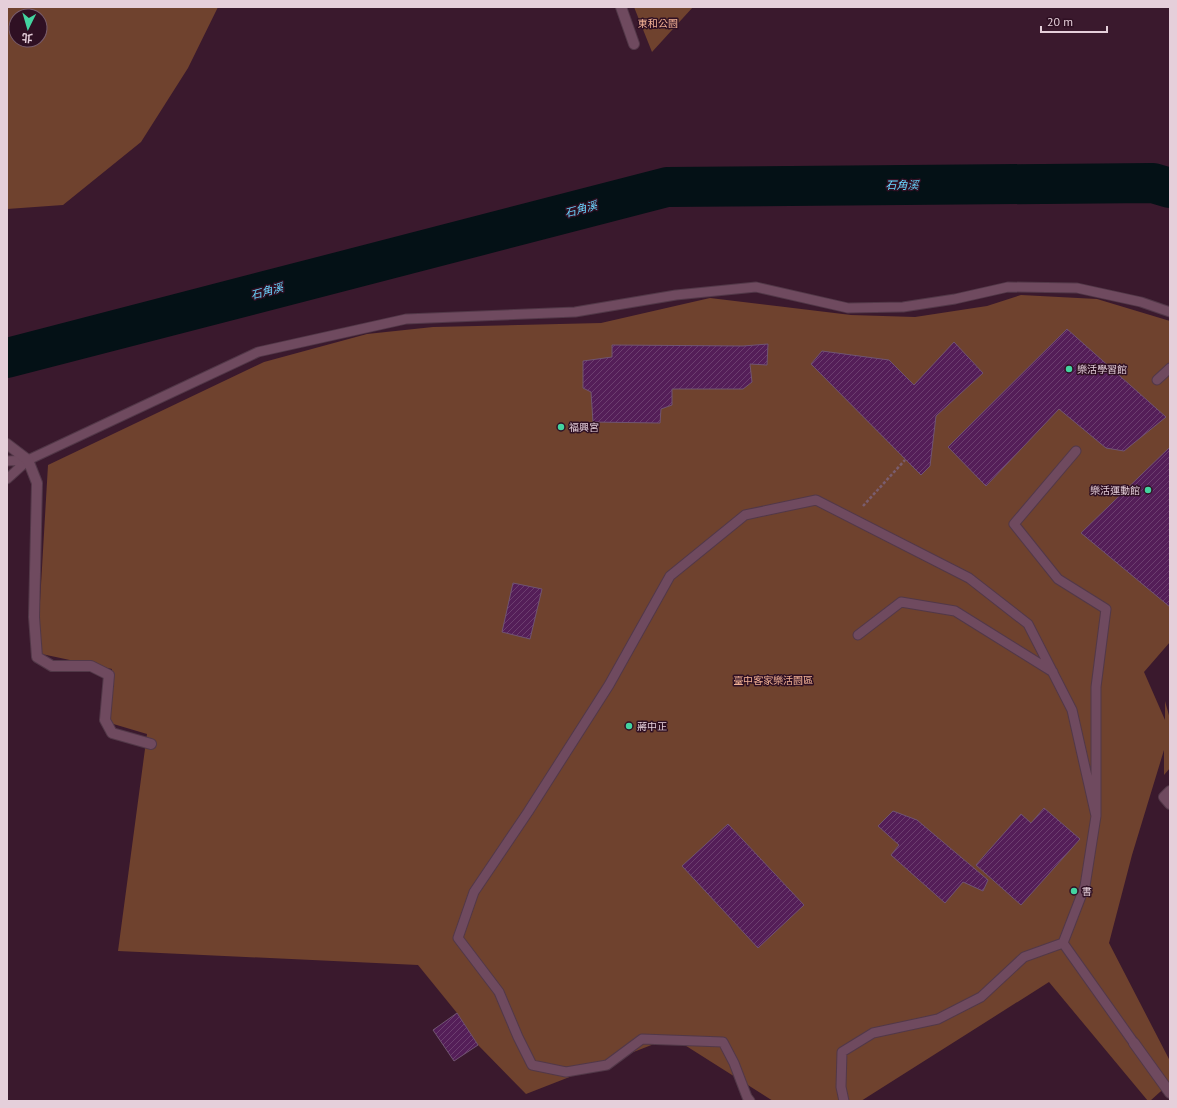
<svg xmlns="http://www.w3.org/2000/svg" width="1177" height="1108" viewBox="0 0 1177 1108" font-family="'PT Sans','Noto Sans TC',sans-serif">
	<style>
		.green { fill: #6f422e; fill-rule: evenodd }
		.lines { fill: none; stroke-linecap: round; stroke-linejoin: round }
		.river { stroke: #041116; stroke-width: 40 }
		.building { fill: url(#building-hatch); stroke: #705471 }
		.lane-casing { stroke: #523848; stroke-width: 11 }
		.street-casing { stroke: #523848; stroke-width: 12 }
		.path { stroke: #7a5d6e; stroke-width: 2.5; stroke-dasharray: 3 2; stroke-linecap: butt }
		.lane { stroke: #6f4a5f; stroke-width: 9 }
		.street { stroke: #6f4a5f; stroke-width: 10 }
		.poi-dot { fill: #43d4a0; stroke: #2f1023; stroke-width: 1.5 }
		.labels { text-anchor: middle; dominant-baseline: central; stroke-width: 3; stroke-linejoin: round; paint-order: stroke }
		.park-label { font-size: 10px; fill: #f3b295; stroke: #2f1023 }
		.poi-label { font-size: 10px; fill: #e5cfda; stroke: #2f1023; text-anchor: start }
		.water-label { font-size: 11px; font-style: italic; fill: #69d6ff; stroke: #2f1023 }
	</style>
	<defs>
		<pattern id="building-hatch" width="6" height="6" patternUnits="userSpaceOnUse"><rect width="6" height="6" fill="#541e58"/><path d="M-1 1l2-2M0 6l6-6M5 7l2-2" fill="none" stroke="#6c3e6f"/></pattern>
	</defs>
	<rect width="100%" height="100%" fill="#3a192d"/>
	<path class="green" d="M7,7H218L188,68L141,142L63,205L7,209ZM16,16H40V40H16Z
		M634,7H693L652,52Z
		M1021,295L1097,299L1170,321V642L1144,672L1165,720V701L1170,719V768L1164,775V750L1132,855L1109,943L1170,1061V1083L1150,1101H1148L1049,982L861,1101H773L672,1037L526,1094L478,1045L457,1013L418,965L118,951L147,734L110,723L112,669L37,653L48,465L264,362L367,334L433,327L601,323L710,298L851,315L915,317L987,306Z"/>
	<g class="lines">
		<path class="river" d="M7,358L667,187L1153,183L1170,188"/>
	</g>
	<path class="building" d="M1067,329L1166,417L1124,451L1106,448L1059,409L986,486L948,447Z
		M954,342L983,373L936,416L930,466L921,475L811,364L822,351L889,360L914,385Z
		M768,344L767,365L750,364L752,382L743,389H672V405L661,409L660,423L593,422L591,392L583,388V361L612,357V345L743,346Z
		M1170,447V607L1081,533Z
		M513,583L542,589L530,639L502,632Z
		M1044,808L1080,839L1021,905L976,865L1021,814L1031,823Z
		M893,811L917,820L988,880L983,891L963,882L945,903L891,855L899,845L878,826Z
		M728,824L804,905L758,948L682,866Z
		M457,1013L478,1045L454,1061L433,1030Z"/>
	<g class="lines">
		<defs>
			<path id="lane" d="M1157,380L1170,368
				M1076,451L1014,524L1058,579L1106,609L1096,687V816L1085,886L1063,943L1134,1043
				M7,461L28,460L258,352L406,319L575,312L676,295L756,287L848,308L903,307L955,299L1008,287L1077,288L1141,302L1170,312
				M7,479L28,460
				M858,635L901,602L955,611L1053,672
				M750,1101L747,1097L734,1063L723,1042L642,1039L607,1065L566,1072L532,1065L518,1037L499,992L458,938L474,892L528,812L609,685L670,576L745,515L816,500L969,578L1028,624L1072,710L1096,816
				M844,1101L841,1087L842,1052L873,1033L938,1019L981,997L1024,957L1063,943"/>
			<path id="street" d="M621,7L634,44
				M7,444L28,460L37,483L34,617L37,657L52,666H91L109,675L105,720L112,733L151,744
				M1170,791L1164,797L1170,804
				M1134,1043L1170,1093"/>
		</defs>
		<use href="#lane" class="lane-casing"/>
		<use href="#street" class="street-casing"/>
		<path class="path" d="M863,506L905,460"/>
		<use href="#lane" class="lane"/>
		<use href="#street" class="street"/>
	</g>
	<g class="poi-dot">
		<circle cx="1069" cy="369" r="4"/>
		<circle cx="561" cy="427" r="4"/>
		<circle cx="1148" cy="490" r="4"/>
		<circle cx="629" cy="726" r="4"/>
		<circle cx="1074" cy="891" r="4"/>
	</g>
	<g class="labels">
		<g class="park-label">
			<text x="658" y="23">東和公園</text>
			<text x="773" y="680">臺中客家樂活園區</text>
		</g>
		<g class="poi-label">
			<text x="1077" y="369">樂活學習館</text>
			<text x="569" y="427">福興宮</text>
			<text x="1140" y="490" text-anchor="end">樂活運動館</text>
			<text x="637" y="726">蔣中正</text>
			<text x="1082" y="891">書</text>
		</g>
		<g class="water-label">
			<text x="902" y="185">石角溪</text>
			<text transform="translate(581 209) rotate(-15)">石角溪</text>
			<text transform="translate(267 291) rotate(-15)">石角溪</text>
		</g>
	</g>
	<rect width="1177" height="1108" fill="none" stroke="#e5cfda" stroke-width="16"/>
	<g transform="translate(28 28) rotate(185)"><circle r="19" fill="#2f1023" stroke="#785c6c"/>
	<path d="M0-3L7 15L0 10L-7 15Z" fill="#43d4a0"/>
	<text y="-6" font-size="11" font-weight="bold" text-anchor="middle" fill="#e5cfda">北</text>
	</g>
	<path d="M1041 26v6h66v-6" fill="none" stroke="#e5cfda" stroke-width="2"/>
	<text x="1047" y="26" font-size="12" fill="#e5cfda" stroke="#2f1023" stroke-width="3" paint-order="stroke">20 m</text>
</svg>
